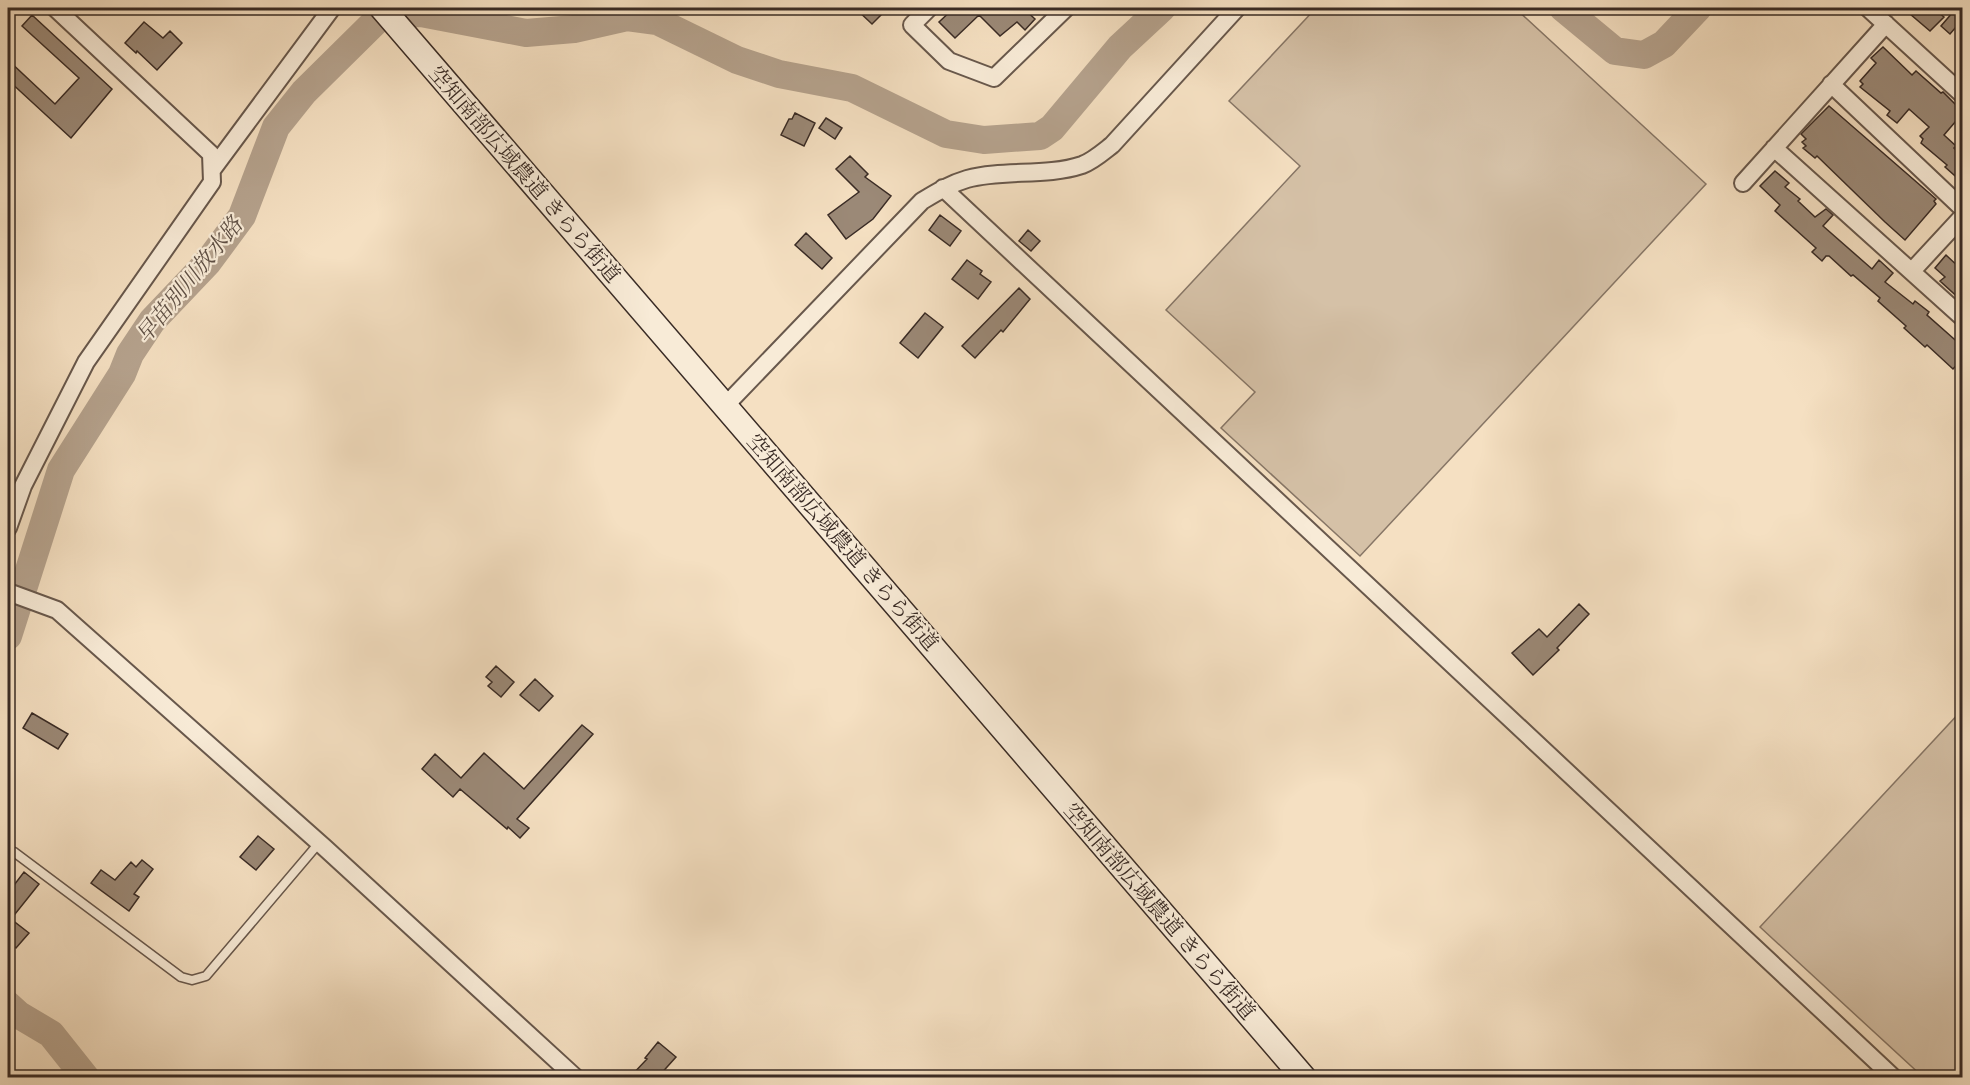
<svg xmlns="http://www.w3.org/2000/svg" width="1970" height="1085" viewBox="0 0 1970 1085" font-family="'Libre Caslon Text','Noto Serif JP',serif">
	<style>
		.green { fill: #d5c1a7; stroke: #877666; stroke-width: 1.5 }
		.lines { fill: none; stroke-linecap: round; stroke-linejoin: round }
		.river { stroke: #b5a28d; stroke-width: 28 }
		.building { fill: #9b8977; stroke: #392b25; stroke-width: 1.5 }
		.lane-casing { stroke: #68584c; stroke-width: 11 }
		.street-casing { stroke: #68584c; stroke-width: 20 }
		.secondary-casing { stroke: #392b25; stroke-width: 27 }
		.lane { stroke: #f8ebd7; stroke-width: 8 }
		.street { stroke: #f8ebd7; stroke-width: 16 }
		.secondary { stroke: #f8ebd7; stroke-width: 24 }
		.labels { text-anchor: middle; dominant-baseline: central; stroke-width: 4.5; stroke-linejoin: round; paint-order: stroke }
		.street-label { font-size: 21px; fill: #392b25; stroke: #f8ebd7 }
		.water-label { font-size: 22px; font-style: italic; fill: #5e4f44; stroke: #f8ebd7 }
	</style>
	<rect width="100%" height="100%" fill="#f5e0c2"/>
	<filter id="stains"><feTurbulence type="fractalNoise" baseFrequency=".00333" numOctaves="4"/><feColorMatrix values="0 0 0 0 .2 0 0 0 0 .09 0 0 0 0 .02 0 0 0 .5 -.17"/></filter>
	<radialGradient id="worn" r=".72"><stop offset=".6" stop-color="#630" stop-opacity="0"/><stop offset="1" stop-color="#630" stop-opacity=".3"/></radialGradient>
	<path class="green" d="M1316,8H1515L1706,184L1360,556L1221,428L1255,392L1166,310L1300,166L1229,101Z
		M1962,710V1077H1923L1760,927Z"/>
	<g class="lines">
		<path class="river" d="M1563,8L1615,51L1644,55L1664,44L1698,8
			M8,636L61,470L122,374L130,354L152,321L208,262L242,216L276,127L304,92L383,14L421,13L526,33L574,29L627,17L657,21L737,60L779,74L852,88L946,134L984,140L1040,136L1052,128L1120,47L1162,8
			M8,1005L19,1015L51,1034L86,1078"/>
	</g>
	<path class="building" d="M855,8H888L872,24Z
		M954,8H1023L1035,19L1025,30L1017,22L1000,36L979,15L955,38L939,22Z
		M1903,8H1933L1944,17L1930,31Z
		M1953,12L1962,20L1950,34L1941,26Z
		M32,15L112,89L71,138L8,80V60L55,104L79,78L22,26Z
		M144,22L163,38L170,31L182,43L157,70L137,51L136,53L125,43Z
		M1883,47L1912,75L1916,71L1941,93L1943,92L1962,111V114L1944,135L1956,146L1954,148L1962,157V182L1945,167L1947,165L1921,143L1923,139L1920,136L1929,127L1909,109L1897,123L1887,115L1890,111L1860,87L1863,84L1860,81L1876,63L1871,58Z
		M1829,106L1936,199L1934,201L1936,204L1905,240L1885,222L1817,156L1815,158L1803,148L1806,146L1802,142L1806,139L1801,134Z
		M795,113L815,123L804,146L781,135L789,119H792Z
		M826,118L842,128L835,139L819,128Z
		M850,156L868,174L865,177L891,196L873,219L846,239L828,215L859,192L836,169Z
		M1775,171L1789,183L1785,187L1800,199L1798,201L1815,217L1826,209L1833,215L1823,226L1872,269L1879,260L1893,273L1885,282L1913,304L1915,301L1929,312L1927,315L1962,346V359L1953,369L1927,345L1925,347L1904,328L1906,326L1878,301L1880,298L1853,275L1851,276L1829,256H1826L1822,261L1812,252L1816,248L1775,211L1780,205L1760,186Z
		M940,215L961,231L950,246L929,230Z
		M1028,230L1040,241L1031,251L1019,241Z
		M806,233L832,258L822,269L795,245Z
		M1946,255L1962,270V301L1940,281L1945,277L1935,268Z
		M967,260L982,271L980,274L991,282L978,299L952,279Z
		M1019,288L1030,299L1003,332L1001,330L975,358L962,346Z
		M925,313L943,327L918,358L900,343Z
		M1579,604L1589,614L1557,648L1559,650L1533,675L1512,653L1539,629L1547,637Z
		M496,666L514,682L501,697L488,686L492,682L486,677Z
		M535,679L553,696L539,711L520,695Z
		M32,713L68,734L58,749L23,728Z
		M582,725L593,734L517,819L529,828L520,838L508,827L507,829L460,789L453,797L422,769L435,754L461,778L484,753L524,789Z
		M258,836L274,849L256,870L240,857Z
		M142,860L153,869L134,894L139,897L129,911L91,883L101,870L115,880L131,862L136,867Z
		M24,872L39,884L11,919L29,933L16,948L8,941V893Z
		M658,1042L676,1057L658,1077H630L647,1059L645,1058Z"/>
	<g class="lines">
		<defs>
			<path id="lane" d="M14,852L181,977L192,980L206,976L319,843"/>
			<path id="street" d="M929,8L912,25L949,61L994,78L1066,8
				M1868,8L1962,94
				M1831,84L1962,208
				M1774,148L1962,317
				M212,170L332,8
				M1743,183L1886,24
				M943,188L1894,1078
				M1912,271L1962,217
				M725,406L922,201C937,192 950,184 967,179C1003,169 1046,177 1082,165C1093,161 1103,152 1112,145L1237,8
				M8,528L23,486L86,362L212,182L211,154L55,8
				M8,592L57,610L324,847L576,1078"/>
			<path id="secondary" d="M382,8L1304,1078"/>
		</defs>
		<use href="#lane" class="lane-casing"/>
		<use href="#street" class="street-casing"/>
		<use href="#secondary" class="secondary-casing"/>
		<use href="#lane" class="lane"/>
		<use href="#street" class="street"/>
		<use href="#secondary" class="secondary"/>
	</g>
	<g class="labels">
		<g class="street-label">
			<text transform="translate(525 174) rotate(49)">空知南部広域農道 きらら街道</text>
			<text transform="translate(843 542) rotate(49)">空知南部広域農道 きらら街道</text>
			<text transform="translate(1160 911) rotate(49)">空知南部広域農道 きらら街道</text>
		</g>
		<g class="water-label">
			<text transform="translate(189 280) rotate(-51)">早苗別川放水路</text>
		</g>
	</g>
	<rect width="1970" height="1085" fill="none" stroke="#f5e0c2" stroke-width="30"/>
	<rect x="9" y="9" width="1952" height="1067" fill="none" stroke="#392b25" stroke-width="3"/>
	<rect x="15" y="15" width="1940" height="1055" fill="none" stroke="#392b25" stroke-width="1.5"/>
	<rect width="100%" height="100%" filter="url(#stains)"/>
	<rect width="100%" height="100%" fill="url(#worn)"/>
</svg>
